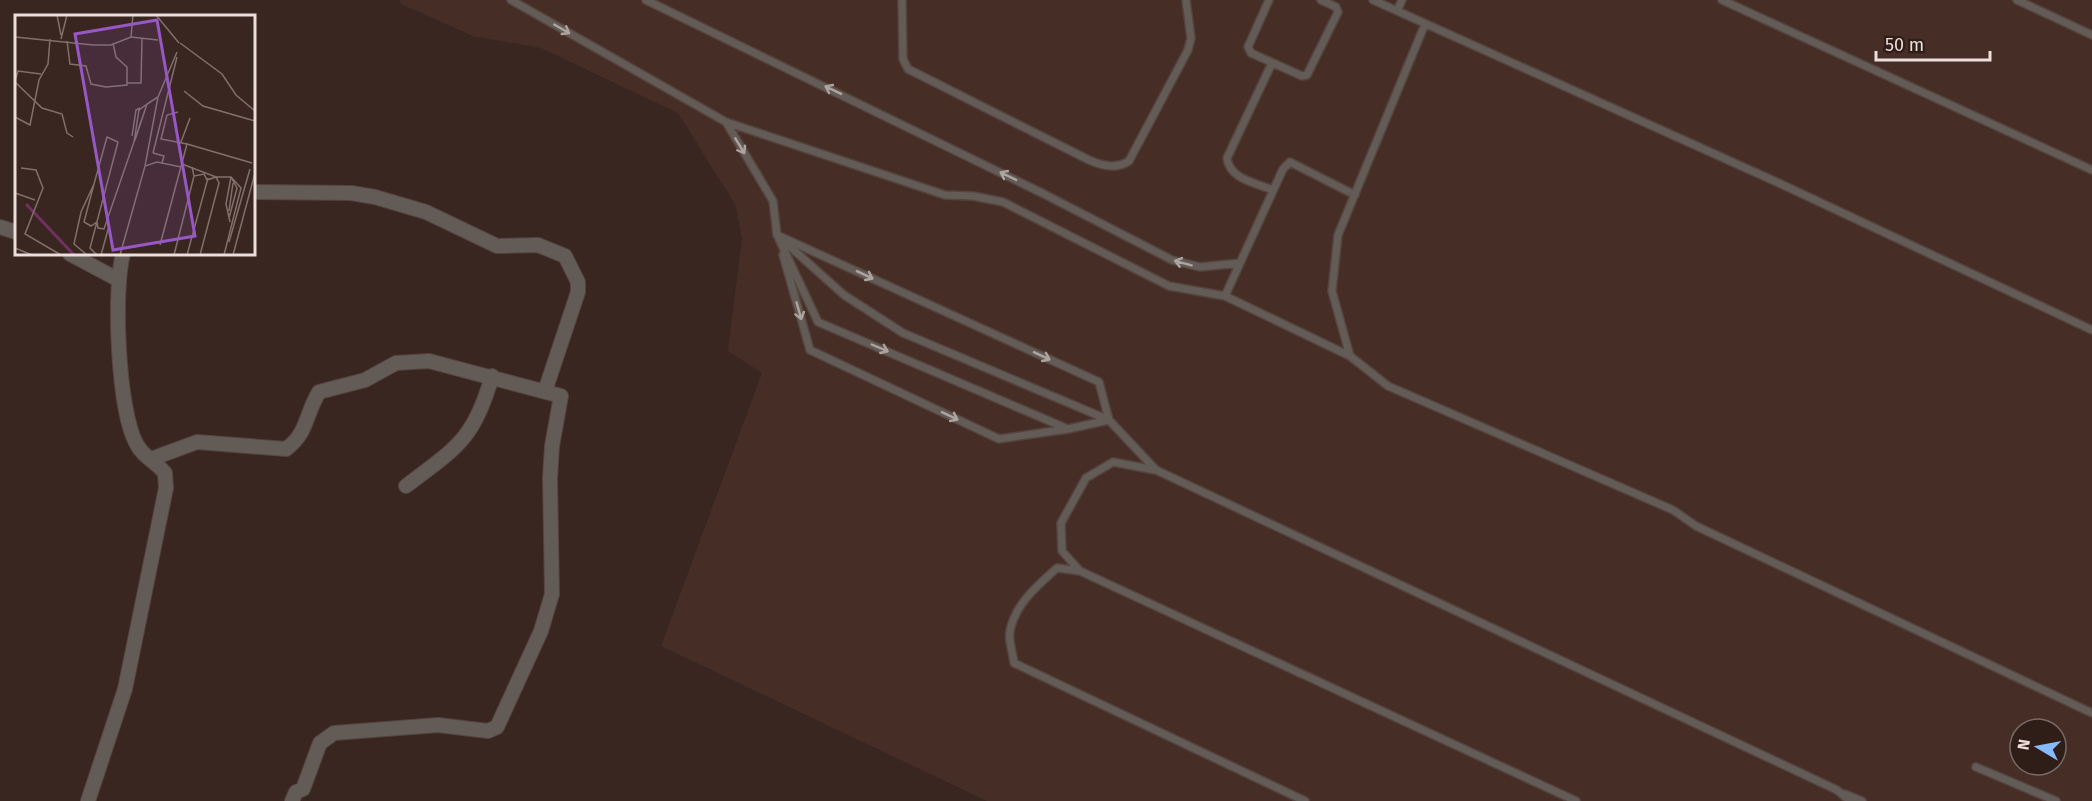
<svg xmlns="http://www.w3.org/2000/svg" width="2092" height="801" viewBox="0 0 2092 801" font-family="'Fira Sans',sans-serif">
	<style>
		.built { fill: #462e27; fill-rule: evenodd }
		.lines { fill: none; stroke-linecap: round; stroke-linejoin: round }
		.service-casing { stroke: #55433f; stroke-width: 10 }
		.minor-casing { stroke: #55433f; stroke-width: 16 }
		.service { stroke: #635c56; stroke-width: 7 }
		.minor { stroke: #635c56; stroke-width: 14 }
		.oneway { stroke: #aea49f }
		.inset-river { fill: none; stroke: #713160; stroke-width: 3 }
		.inset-road { fill: none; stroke: #80706b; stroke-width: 1.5 }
		.view { fill: #9758c6; fill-opacity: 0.15; stroke: #9758c6; stroke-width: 3 }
		.inset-edge { fill: none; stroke: #ebdedb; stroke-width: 3 }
	</style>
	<rect width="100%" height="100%" fill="#392621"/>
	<path class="built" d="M400,0H2092V801H987L661,646L762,373L728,351L742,239L736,206L678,113L541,48L473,36L401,4ZM2020,729H2056V765H2020Z"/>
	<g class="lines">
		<defs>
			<path id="service" d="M511,0L726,122L773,201L777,235L1099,382L1109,420
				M646,0L1042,193L1172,260L1200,267L1240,263
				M902,0L903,59L908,69L1089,160C1102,166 1117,169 1129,161L1188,50L1191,38L1186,0
				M1269,0L1248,47L1251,53L1302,76L1307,75L1338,12L1336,7L1321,0
				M1373,0L1781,184L2092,330
				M1722,0L2092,170
				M2017,0L2092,35
				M1397,11L1402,0
				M1425,24L1338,235L1332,291L1350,356L1388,386L1673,510L1696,526L2092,713
				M1272,63L1227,158C1229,179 1256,183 1273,190
				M726,122L945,195L973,196L1003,202L1169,286L1225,296L1350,356
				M777,235L844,295L903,333L1109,420L1156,470L1837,790L1850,801
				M779,239L818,322L1068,429L1109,420
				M783,255L810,350L999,439L1068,429
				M1225,296L1283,169L1290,162L1355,195
				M1080,571L1062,551L1061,523L1086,478L1113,462L1155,470
				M1976,767L2056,801
				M1845,794L1862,801
				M1305,801L1014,663C1013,653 1008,640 1010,631C1015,604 1038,585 1057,568L1080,571L1576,801"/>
			<path id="minor" d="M254,192L351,193L375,197L426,212L497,246L538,245L565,256L578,282V292L545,391
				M0,227L16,232
				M70,254L119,280
				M151,459L197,442L286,449C308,433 305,415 319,392L365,380L396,363L429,361L561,396L552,446L550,478L552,594L541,631L497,727L488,731L438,725L334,733L320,743L303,789L296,792L292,801
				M406,486C456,448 474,440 492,376
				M88,801L125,689L166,488L165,473C156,462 142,456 136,443C118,409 113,291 123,254"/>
		</defs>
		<use href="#service" class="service-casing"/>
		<use href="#minor" class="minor-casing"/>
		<use href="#service" class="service"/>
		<use href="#minor" class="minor"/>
	</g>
	<defs><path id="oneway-shaft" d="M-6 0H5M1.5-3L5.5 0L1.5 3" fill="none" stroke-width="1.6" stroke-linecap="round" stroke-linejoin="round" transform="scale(1.5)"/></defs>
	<g class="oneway">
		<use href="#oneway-shaft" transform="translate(562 29) rotate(30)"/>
		<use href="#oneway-shaft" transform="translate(833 90) rotate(-154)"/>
		<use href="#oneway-shaft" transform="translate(740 146) rotate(59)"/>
		<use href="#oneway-shaft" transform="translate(1008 176) rotate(-154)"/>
		<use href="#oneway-shaft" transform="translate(1183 263) rotate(-165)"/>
		<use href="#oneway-shaft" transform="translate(865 275) rotate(25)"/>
		<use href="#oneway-shaft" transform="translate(799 311) rotate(74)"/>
		<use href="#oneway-shaft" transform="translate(880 348) rotate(23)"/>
		<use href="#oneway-shaft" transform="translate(1042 356) rotate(25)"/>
		<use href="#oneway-shaft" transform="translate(950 416) rotate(25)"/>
	</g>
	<g transform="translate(15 15)">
		<rect width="240" height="240" fill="#392621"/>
		<path class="inset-river" d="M11,189L59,240"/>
		<path class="inset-road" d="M42,0L46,20M141,0L164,28M0,22L78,30H96L116,22L143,25M116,22L118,0M46,24L52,0M52,26L55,49L71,51L76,69L91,72L112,70V52L101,42L98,28M165,28L207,59L221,80L240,96M0,66L3,56L26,59M0,67L27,93L47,99L52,118L58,122M112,68H126L127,23M169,76L188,91L240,106M163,97L152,100L146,124L172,129M0,102L15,110L24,65L33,49L35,24M117,121L121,95L125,93M120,125L131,92M119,127L124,95L132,89M166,127L175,103M138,138L162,42M138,138L149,141L147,148M167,149L201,162H216L226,173L209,240M130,151L143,82M6,153L21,155L28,173L10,219L46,240M179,161L189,159L192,165L201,162L204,168L185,240M79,169L69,207L76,211L82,207L83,213L89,214L132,89L143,82L162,37M0,178L20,185M214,196L218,168M214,203L222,173L217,164M215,207L211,189L216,162M214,227L235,154M145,230L172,129L237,148M0,233L17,240M72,240L59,229L66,197L79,169L92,122L103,127M82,240L75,233L103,127M86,240L94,211M105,240L130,151L142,147L166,152M159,240L179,161L177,152M172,240L193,163M218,240L240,158"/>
		<path class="view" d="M142,5L180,221L98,235L60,19Z"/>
		<rect width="240" height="240" class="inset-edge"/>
	</g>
	<g transform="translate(2038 747) rotate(280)"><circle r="28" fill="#2f1d18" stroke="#7a6a66" stroke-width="1.5"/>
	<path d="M0-4.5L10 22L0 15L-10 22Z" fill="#86bbfb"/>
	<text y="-9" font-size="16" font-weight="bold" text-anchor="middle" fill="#ebdedb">N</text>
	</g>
	<path d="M1876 51v9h114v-9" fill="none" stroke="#ebdedb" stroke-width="3"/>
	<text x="1885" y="51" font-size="18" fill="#ebdedb" stroke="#2f1d18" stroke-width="4.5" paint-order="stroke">50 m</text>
</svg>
